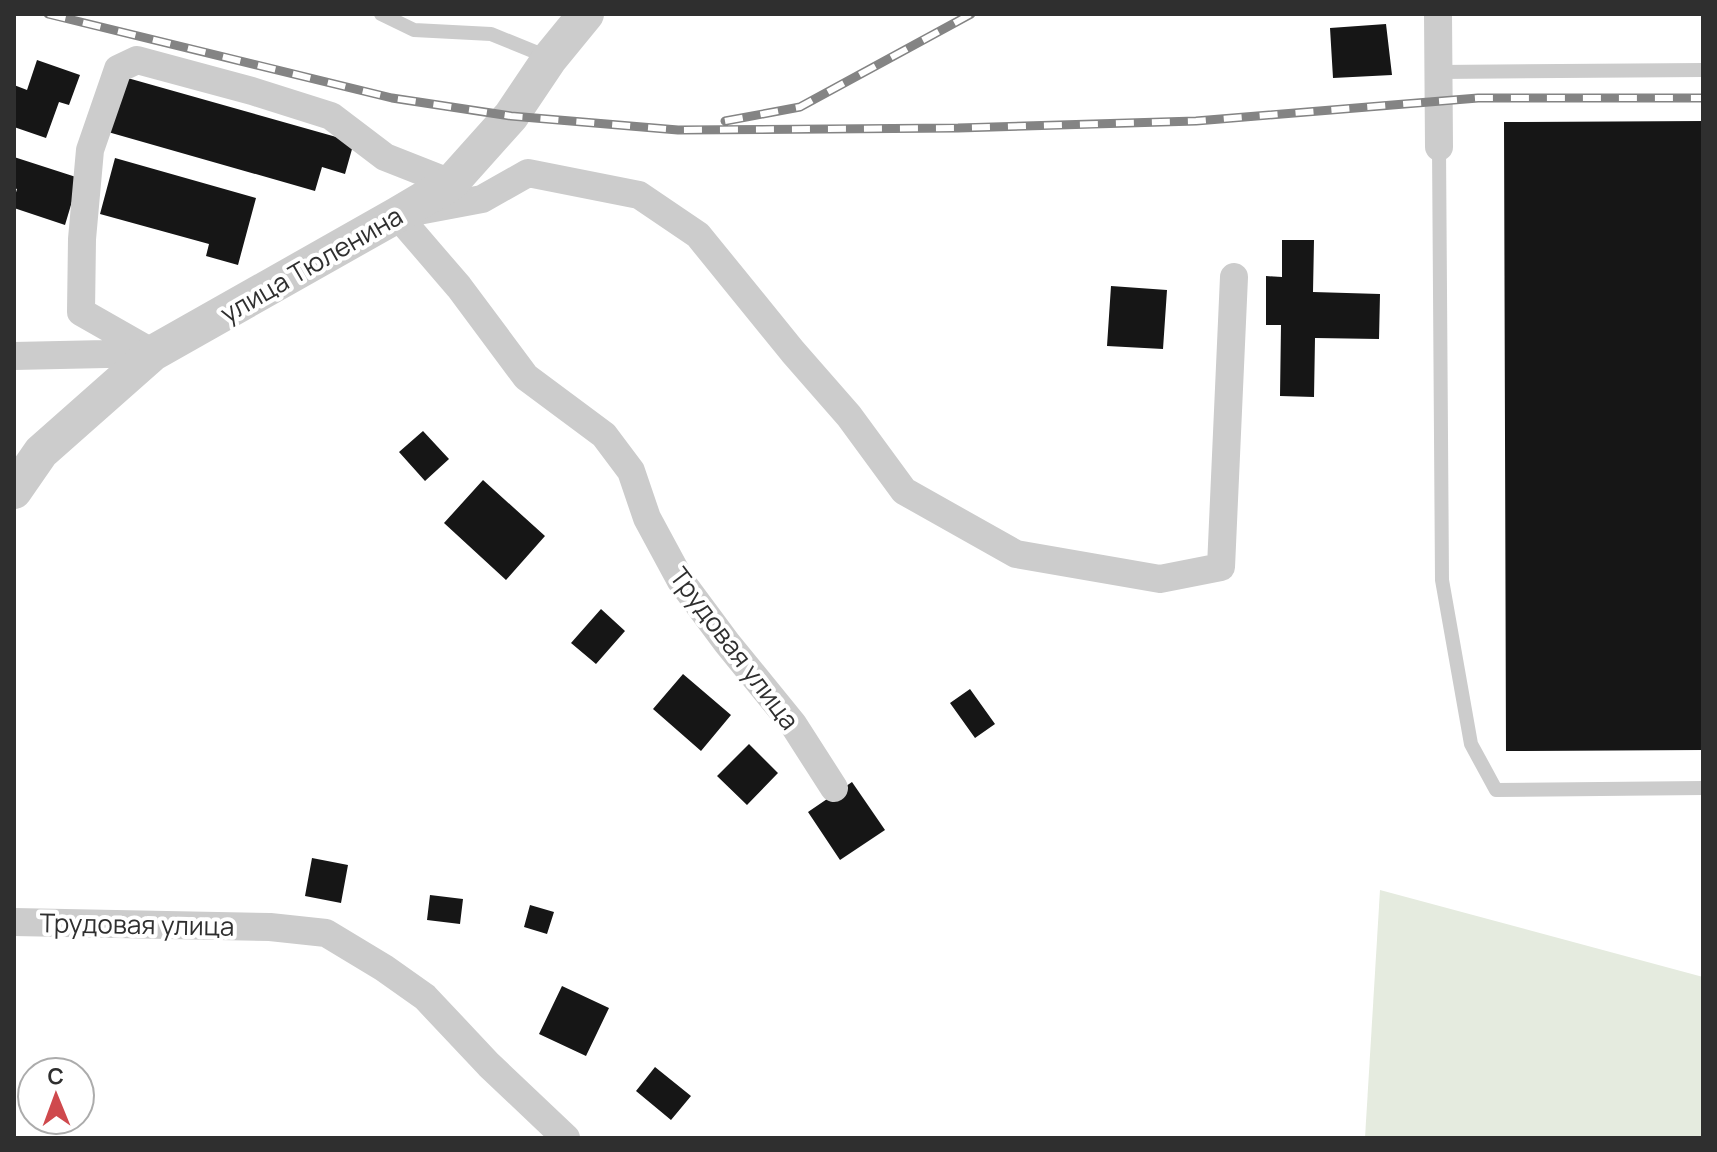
<svg xmlns="http://www.w3.org/2000/svg" width="1717" height="1152" viewBox="0 0 1717 1152" font-family="Manrope,sans-serif">
	<style>
		.green { fill: #e5ebdf }
		.building { fill: #161616 }
		.lines { fill: none; stroke-linecap: round; stroke-linejoin: round }
		.service { stroke: #ccc; stroke-width: 14 }
		.minor { stroke: #ccc; stroke-width: 28 }
		.tertiary { stroke: #ccc; stroke-width: 36 }
		.rail-casing { stroke: #848484; stroke-width: 9 }
		.rail { stroke: #fff; stroke-width: 6; stroke-dasharray: 18; stroke-linecap: butt }
		.labels { text-anchor: middle; dominant-baseline: central; stroke-width: 8; stroke-linejoin: round; paint-order: stroke }
		.street-label { font-size: 26px; fill: #2f2f2f; stroke: #fff }
	</style>
	<rect width="100%" height="100%" fill="#fff"/>
	<path class="green" d="M1380,890L1703,977V1138H1365Z"/>
	<path class="building" d="M1386,24L1392,75L1333,78L1330,28Z
		M37,60L80,75L69,105L59,102L46,138L14,127V85L27,90Z
		M124,77L354,142L345,174L322,167L315,191L108,132Z
		M1703,121V750L1506,751L1504,122Z
		M14,157L79,178L65,225L14,208V199L17,189L14,188Z
		M115,158L256,198L238,265L206,256L209,244L100,214Z
		M1282,240H1314L1313,292L1380,294L1379,339L1315,338L1314,397L1280,396L1281,325H1266V276L1282,277Z
		M1111,286L1167,290L1163,349L1107,346Z
		M423,431L449,459L425,481L399,452Z
		M483,480L545,536L506,580L444,523Z
		M601,609L625,631L596,664L571,643Z
		M683,674L731,715L701,751L653,709Z
		M970,689L995,724L975,738L950,703Z
		M749,744L778,773L747,805L717,776Z
		M852,782L885,830L840,860L808,812Z
		M312,858L348,865L341,903L305,896Z
		M430,895L463,899L460,924L427,920Z
		M530,905L554,912L547,934L524,927Z
		M562,986L609,1008L586,1056L539,1034Z
		M655,1067L691,1096L671,1120L636,1091Z"/>
	<g class="lines">
		<path class="service" d="M381,14L414,30L491,34L550,58
			M1439,72L1703,70
			M1439,147L1442,580L1471,744L1496,790L1703,788"/>
		<path class="minor" d="M1438,14L1439,147
			M153,353L81,312L82,239L90,150L118,69L137,60L252,91L331,116L385,157L451,183
			M14,356L152,353
			M834,788L793,724L727,643L681,581L647,518L631,471L604,435L526,377L459,287L397,215L482,199L528,173L639,195L698,235L793,352L849,416L904,491L1016,554L1160,579L1221,567L1234,277
			M14,922L270,927L326,933L384,968L425,997L489,1065L566,1138"/>
		<path class="tertiary" d="M14,491L41,452L153,353L397,215L451,183L511,116L550,58L586,14"/>
		<defs>
			<path id="rail" d="M48,14L392,98L511,116L678,130L958,128L1196,121L1478,98H1703
				M725,121L800,107L971,14"/>
		</defs>
		<use href="#rail" class="rail-casing"/>
		<use href="#rail" class="rail"/>
	</g>
	<g class="labels">
		<g class="street-label">
			<text transform="translate(311 264) rotate(-30)">улица Тюленина</text>
			<text transform="translate(735 648) rotate(53)">Трудовая улица</text>
			<text transform="translate(137 924) rotate(1)">Трудовая улица</text>
		</g>
	</g>
	<rect width="1717" height="1152" fill="none" stroke="#2f2f2f" stroke-width="32"/>
	<g transform="translate(56 1096) rotate(359)"><circle r="38" fill="#ffffff" stroke="#acacac" stroke-width="2"/>
	<path d="M0-6L14 30L0 20L-14 30Z" fill="#cf494d"/>
	<text y="-12" font-size="22" font-weight="bold" text-anchor="middle" fill="#2f2f2f">С</text>
	</g>
</svg>
